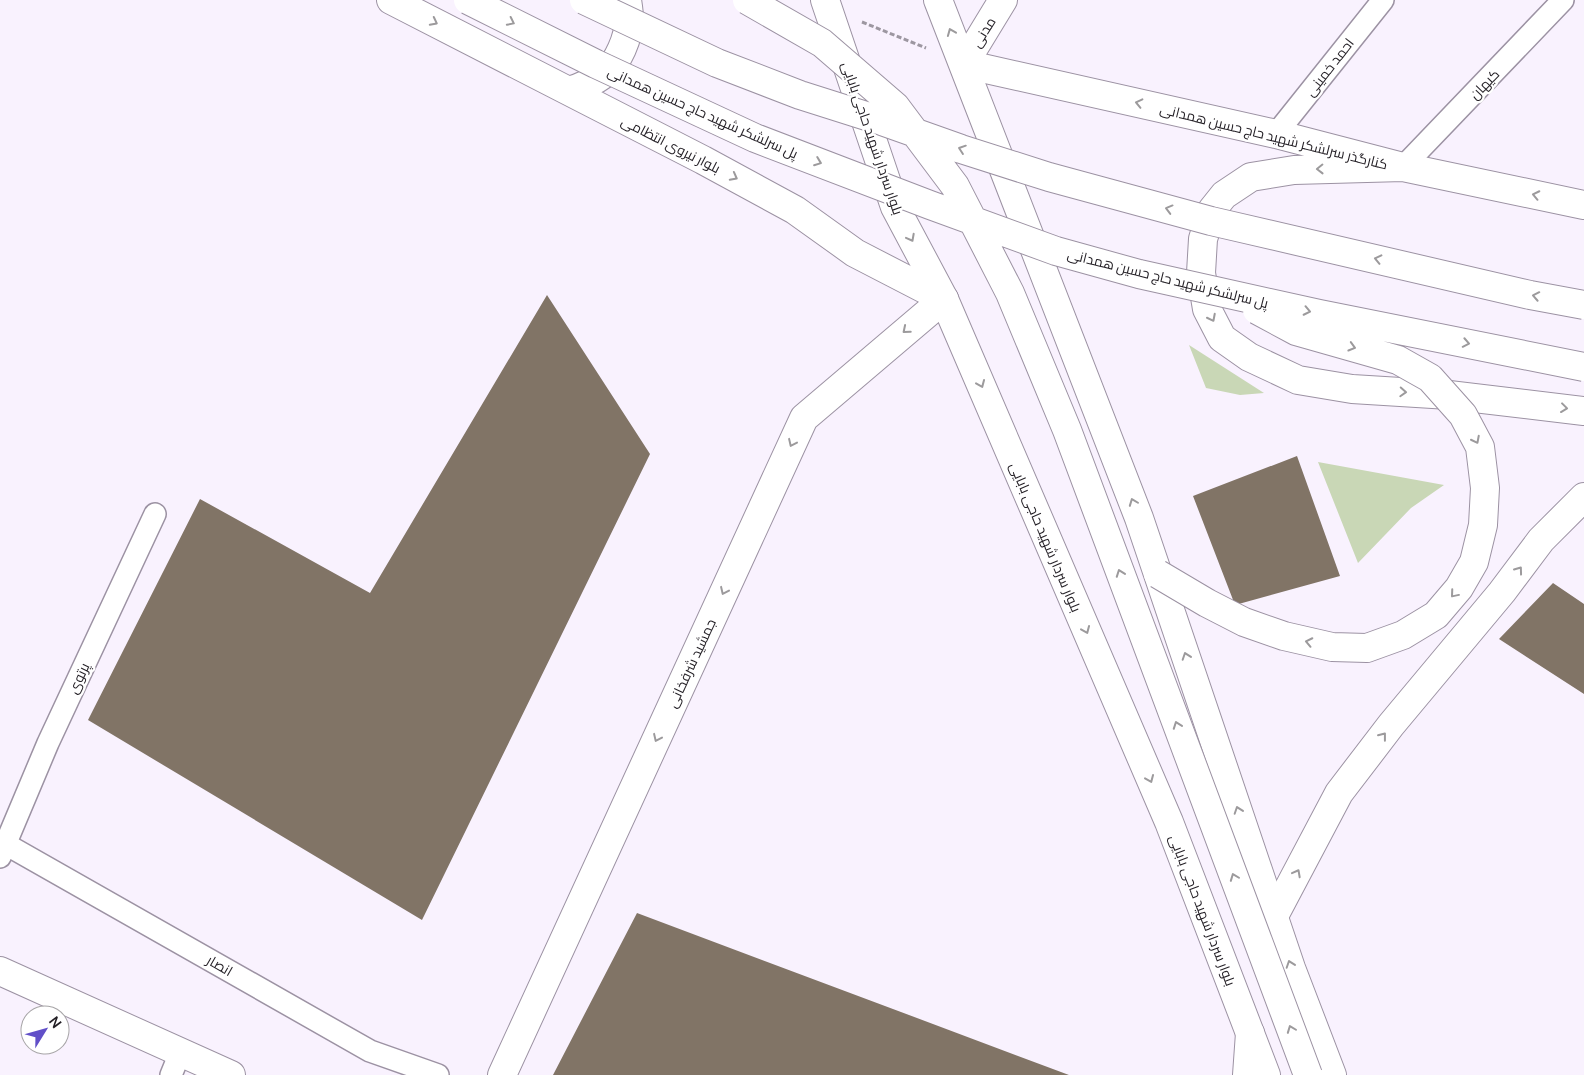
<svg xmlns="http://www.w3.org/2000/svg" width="1584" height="1075" viewBox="0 0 1584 1075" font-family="Manrope,Cairo,sans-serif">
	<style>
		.green { fill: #c9d7b6 }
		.building { fill: #817466 }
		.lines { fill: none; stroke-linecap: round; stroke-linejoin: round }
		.street-casing { stroke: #9c92a3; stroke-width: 24 }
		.secondary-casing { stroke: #9c92a3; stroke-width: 30 }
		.primary-casing { stroke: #9c92a3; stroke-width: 30 }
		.highway-casing { stroke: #9c92a3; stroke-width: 30 }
		.path { stroke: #9d97a1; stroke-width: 3; stroke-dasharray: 5 2.5; stroke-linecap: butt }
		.street { stroke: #fff; stroke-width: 21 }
		.secondary { stroke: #fff; stroke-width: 28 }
		.primary { stroke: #fff; stroke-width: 28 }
		.highway { stroke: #fff; stroke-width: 28 }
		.primary-bridge-casing { stroke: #9c92a3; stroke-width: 30; stroke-linecap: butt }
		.primary-bridge { stroke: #fff; stroke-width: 28 }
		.oneway { stroke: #9c9a9c }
		.labels { text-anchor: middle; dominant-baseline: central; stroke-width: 4.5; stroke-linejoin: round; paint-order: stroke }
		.street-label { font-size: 14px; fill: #221e24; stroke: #fff }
	</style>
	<rect width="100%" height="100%" fill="#f9f2fe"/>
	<path class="green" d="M1189,345L1264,393L1240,395L1206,388Z
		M1318,462L1444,485L1411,508L1358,563Z"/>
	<path class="building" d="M547,295L650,454L422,920L88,720L200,499L370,593Z
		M1297,456L1340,576L1235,605L1193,496Z
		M1553,583L1584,604V694L1499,639Z
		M637,913L1069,1075H553Z"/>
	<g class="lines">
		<defs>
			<path id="street" d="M1276,134L1383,0
				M1403,167L1563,0
				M0,841L370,1051L438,1075
				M0,857L48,743L155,514
				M171,1075L180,1053"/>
			<path id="secondary" d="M964,64L1003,0
				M0,971L231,1075
				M502,1075L804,418L944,299
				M1247,1075L1250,1033"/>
			<path id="primary" d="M391,0L703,160L795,210L855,253L944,299
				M964,64L1276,134L1403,167L1584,205
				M569,91C582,87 593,82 604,74C618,63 629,37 629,19C629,13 628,6 627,0
				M1403,167L1294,170L1251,177L1224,195L1212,210L1203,239L1201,273L1207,309L1222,338L1249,357L1298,380L1352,389L1449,395L1584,411
				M1274,916L1339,793L1391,725L1502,592L1541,540L1584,497"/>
			<path id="highway" d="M825,0L895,207L944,299L1169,822L1266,1075
				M938,0L1139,518L1291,968L1332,1075"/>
		</defs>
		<use href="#street" class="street-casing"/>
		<use href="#secondary" class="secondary-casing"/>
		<use href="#primary" class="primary-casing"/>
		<use href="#highway" class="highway-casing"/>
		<path class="path" d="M862,22L926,48"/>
		<use href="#street" class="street"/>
		<use href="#secondary" class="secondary"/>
		<use href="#primary" class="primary"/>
		<use href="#highway" class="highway"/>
		<defs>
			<path id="primary-bridge" d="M468,0L596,64L755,138L930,205L1056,251L1139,274L1319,314L1584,367
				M584,0L717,63L800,95L882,121L961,149L1049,177L1211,221L1530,295L1584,305
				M747,0L822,43L895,106L955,186L1010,293L1067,430L1308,1075
				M1158,574L1207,603L1244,622L1284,636L1332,647L1367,648L1403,635L1436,615L1459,588L1474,562L1483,525L1485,488L1480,447L1463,415L1430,378L1398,360L1296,331L1257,310"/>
		</defs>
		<use href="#primary-bridge" class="primary-bridge-casing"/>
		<use href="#primary-bridge" class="primary-bridge"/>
	</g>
	<defs><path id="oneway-chevron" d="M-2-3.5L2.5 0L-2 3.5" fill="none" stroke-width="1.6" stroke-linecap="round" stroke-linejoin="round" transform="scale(1.25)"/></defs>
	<g class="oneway">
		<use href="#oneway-chevron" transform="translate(434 22) rotate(27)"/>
		<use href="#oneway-chevron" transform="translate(511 22) rotate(26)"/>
		<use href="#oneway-chevron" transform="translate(951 32) rotate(-112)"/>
		<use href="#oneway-chevron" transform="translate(1139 103) rotate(-167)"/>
		<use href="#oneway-chevron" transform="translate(962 149) rotate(-161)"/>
		<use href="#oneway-chevron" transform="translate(818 162) rotate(21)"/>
		<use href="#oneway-chevron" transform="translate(1320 169) rotate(179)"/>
		<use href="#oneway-chevron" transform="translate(734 177) rotate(28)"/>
		<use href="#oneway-chevron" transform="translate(1536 195) rotate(-168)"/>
		<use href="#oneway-chevron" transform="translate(1169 209) rotate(-165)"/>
		<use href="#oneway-chevron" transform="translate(911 238) rotate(62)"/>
		<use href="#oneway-chevron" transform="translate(1378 259) rotate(-167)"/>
		<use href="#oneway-chevron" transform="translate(1536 296) rotate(-169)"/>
		<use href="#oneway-chevron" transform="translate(1307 311) rotate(12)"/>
		<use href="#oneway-chevron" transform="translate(1212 318) rotate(63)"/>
		<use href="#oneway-chevron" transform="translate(906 330) rotate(140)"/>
		<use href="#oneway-chevron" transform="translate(1466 343) rotate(11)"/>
		<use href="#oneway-chevron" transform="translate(1352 347) rotate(16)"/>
		<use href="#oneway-chevron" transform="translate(981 384) rotate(67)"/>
		<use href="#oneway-chevron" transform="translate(1403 392) rotate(3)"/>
		<use href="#oneway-chevron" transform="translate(1564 408) rotate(7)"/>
		<use href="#oneway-chevron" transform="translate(1476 440) rotate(63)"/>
		<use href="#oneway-chevron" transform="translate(792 443) rotate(115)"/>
		<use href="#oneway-chevron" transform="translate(1133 502) rotate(-111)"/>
		<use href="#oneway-chevron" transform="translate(1519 570) rotate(-54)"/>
		<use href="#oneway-chevron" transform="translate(1120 573) rotate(-110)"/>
		<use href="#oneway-chevron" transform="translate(724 591) rotate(115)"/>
		<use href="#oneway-chevron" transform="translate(1454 594) rotate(130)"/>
		<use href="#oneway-chevron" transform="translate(1086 630) rotate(67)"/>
		<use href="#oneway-chevron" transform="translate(1309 642) rotate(-168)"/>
		<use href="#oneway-chevron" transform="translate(1186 656) rotate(-109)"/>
		<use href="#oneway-chevron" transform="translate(1177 725) rotate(-110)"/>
		<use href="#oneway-chevron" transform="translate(1383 736) rotate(-52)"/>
		<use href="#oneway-chevron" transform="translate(657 738) rotate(115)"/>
		<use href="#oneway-chevron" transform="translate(1150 779) rotate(67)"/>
		<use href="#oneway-chevron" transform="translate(1238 810) rotate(-109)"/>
		<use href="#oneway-chevron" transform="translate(1297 873) rotate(-62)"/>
		<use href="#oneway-chevron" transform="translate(1234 877) rotate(-111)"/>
		<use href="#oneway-chevron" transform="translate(1290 964) rotate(-109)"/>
		<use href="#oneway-chevron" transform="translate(1291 1029) rotate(-111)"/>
	</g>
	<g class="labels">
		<g class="street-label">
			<text transform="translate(983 32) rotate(-58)">مدنی</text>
			<text transform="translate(1329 67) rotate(-52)">احمد خمینی</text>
			<text transform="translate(1484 84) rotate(-46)">کیهان</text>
			<text transform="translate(703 112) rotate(24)">پل سرلشکر شهید حاج حسین همدانی</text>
			<text transform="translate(1274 136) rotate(14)">کنارگذر سرلشکر شهید حاج حسین همدانی</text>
			<text transform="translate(873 138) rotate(71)">بلوار سردار شهید حاجی بابایی</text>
			<text transform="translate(671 144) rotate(27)">بلوار نیروی انتظامی</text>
			<text transform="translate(1168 278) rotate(14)">پل سرلشکر شهید حاج حسین همدانی</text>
			<text transform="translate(1046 537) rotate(67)">بلوار سردار شهید حاجی بابایی</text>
			<text transform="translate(691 663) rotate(-65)">جمشید شرفخانی</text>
			<text transform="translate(78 678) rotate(-65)">پرتوی</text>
			<text transform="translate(1203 910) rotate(69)">بلوار سردار شهید حاجی بابایی</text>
			<text transform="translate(220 965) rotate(30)">انصار</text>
		</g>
	</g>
	<g transform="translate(45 1030) rotate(53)"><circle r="24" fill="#ffffff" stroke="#a7a5a7"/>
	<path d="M0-4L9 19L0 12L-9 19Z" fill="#614fc8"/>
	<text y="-8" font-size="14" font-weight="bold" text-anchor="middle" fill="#221e24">N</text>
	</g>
</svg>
